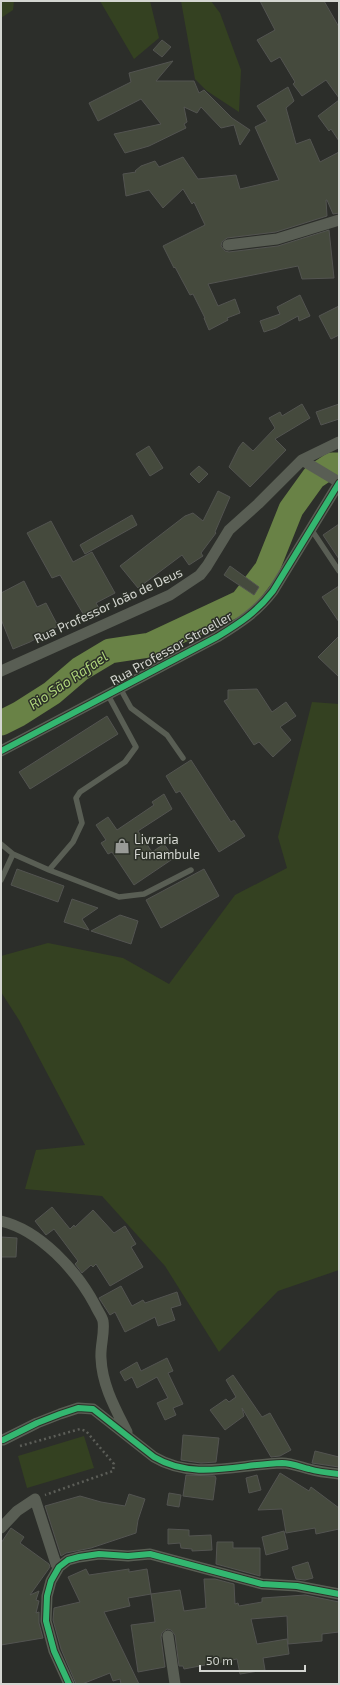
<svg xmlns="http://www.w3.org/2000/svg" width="340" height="1685" viewBox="0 0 340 1685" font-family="'Exo 2',sans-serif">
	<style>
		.green { fill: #344121 }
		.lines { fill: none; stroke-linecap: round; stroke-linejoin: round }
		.river { stroke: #698246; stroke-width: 25 }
		.building { fill: #454a3d; stroke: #535451 }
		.path { stroke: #5c5e58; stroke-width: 2.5; stroke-dasharray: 2 3; stroke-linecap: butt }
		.lane { stroke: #595e54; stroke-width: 5.5 }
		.street { stroke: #595e54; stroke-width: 11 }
		.cycleway-casing { stroke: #2c3028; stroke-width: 8 }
		.cycleway { stroke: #33b770; stroke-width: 6 }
		.labels { text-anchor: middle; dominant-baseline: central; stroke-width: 3; stroke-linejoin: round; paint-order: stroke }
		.street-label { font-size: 13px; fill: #d4d6d1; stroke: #2c3028 }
		.poi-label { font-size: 13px; fill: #d4d6d1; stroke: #2c3028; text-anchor: start }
		.water-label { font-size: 14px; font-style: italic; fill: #afd57a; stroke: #2c3028 }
	</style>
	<rect width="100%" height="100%" fill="#2c2e2a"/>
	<path class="green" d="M1,1H14L13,10L1,18Z
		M100,1H150L159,38L134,59Z
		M181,1H211L220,13L241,70L239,112L207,91L195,79Z
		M312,702L339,704V1270L278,1291L219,1352L165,1266L102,1196L25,1189L36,1150L85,1145L19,1020L1,992V956L48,943L123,958L169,984L235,895L287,868L278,837Z
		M84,1436L94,1468L27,1488L18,1456Z"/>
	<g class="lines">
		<path class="river" d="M1,723L19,714L52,693L80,669L110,651L150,645L242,602L267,569L291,509L314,477L332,465H339"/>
	</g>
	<path class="building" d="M260,1H324L339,27V98L326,80L302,96L293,84L295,82L280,57L271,62L257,40L275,30Z
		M162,40L171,47L162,57L153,50Z
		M173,61L156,81H194L199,93L204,90L232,118L250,130L240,145L234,125L221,128L201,107L197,113L184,107L187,122L184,124L186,128L149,146L125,153L114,134L161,124L141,99L98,121L89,103L131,82L129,73Z
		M288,87L294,101L286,108L296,144L310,139L320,162L339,152V213L333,214L327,200H326L327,216L276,232L227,238L222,242L221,246L225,251L229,252L278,246L329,230L334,278L302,279L298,266L208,284L218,306L235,299L240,313L227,318L228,320L209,330L204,318H205L193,294L190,295L175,267L174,268L163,246L205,225L194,202L192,204L183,189L163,208L149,190L126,196L123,174L136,172L135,171L141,166L155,161L159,167L183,157L198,179L236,175L240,189L279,180L255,127L267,121L257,106Z
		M339,100V141L331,129L329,131L318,116Z
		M300,295L310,316L299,321L298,316L276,328L264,332L260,321L280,314L277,307Z
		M339,306V335L331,339L319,316Z
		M302,404L310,418L275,439L286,450L250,487L229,467L239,447L243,442L253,451L275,428L269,418L280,412L282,416Z
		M339,404V419L321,425L316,412Z
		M149,446L163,468L150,476L136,454Z
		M199,466L208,474L199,483L190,474Z
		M218,491L230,497L215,532L216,533L201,553L203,556L189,565L182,555L138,588L120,566L185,516L193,513L203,521Z
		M132,515L137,525L85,554L80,545Z
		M51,521L73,562L92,552L115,593L96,603L99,608L85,617L60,575L52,578L27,533Z
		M339,524V559L323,535Z
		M230,566L259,587L254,595L224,575Z
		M24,581L37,607L46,603L58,626L30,642L13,649L1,619V593Z
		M339,586V622L322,597Z
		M339,636V677L318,657Z
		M257,689L272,712L286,702L296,716L280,727L291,740L273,757L259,742L254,745L224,701L228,699V690Z
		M107,716L118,734L30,789L19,772Z
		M191,760L231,822L234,820L245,836L219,852L180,791L176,793L166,776Z
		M164,794L172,809L138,831L152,852L164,844L174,858L134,885L112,852L108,854L101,843L106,840L96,825L108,817L117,830L154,805L152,802Z
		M17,869L64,886L58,902L11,885Z
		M204,869L219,896L161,928L146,900Z
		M72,899L98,908L82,919L89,930L64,922Z
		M120,915L138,921L131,944L91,931Z
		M52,1207L70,1229L74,1225L75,1227L93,1210L114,1233L125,1226L136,1244L131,1247L143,1267L110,1286L96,1264L93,1267L91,1265L82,1273L75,1264L78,1261L54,1229L46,1235L35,1221Z
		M1,1237L17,1238L16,1257H1Z
		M121,1286L132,1306L143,1300L145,1303L177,1292L181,1305L171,1308L175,1320L158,1326L155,1317L125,1332L115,1312L110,1315L99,1298Z
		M167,1358L173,1371L168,1373L183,1404L173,1408L176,1415L165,1420L157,1403L168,1398L157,1377L137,1388L132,1377L125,1381L120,1372L137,1362L141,1371Z
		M233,1375L262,1417L270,1413L291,1450L280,1456L271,1457L242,1408L244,1416L225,1430L210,1410L226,1399L229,1402L236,1397L226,1380Z
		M183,1435L219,1438L216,1462L201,1463L181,1460Z
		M315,1451L339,1457V1467L312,1463Z
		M280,1473L309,1491L311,1487L339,1508V1529L316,1534L315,1528L286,1533L282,1509L258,1510Z
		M186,1475L215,1476L216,1478L213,1500L183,1496Z
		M257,1475L261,1490L249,1493L246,1478Z
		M169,1493L181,1495L179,1507L167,1505Z
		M129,1494L145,1499L138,1520L136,1533L91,1548L66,1553L61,1556L45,1506L80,1496L101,1502L125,1506Z
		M11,1528L24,1537L20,1543L49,1564L50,1567L30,1595L39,1591L36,1600L39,1601L36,1613L39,1612V1623L43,1638L1,1645V1543Z
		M168,1529L189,1530V1536L211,1535L212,1550L192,1551V1549L181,1548L180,1543L168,1544Z
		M284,1531L288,1549L266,1555L262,1537Z
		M217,1542H233V1548H260V1576L216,1564Z
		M308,1562L313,1578L305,1580L296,1579L292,1567Z
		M86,1569L89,1575L129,1569V1572L147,1569L151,1594L128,1598L130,1606L104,1612L139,1684H121L120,1679L113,1681L110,1673L82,1684H76L61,1649L53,1620L54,1608L80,1602L68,1577Z
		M204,1579H215L234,1584L235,1604L238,1603L239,1606L262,1602V1598L305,1595L339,1602V1632L322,1634V1641L288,1644L287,1616L251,1619L257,1644L287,1639L289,1654L263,1658L265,1670L240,1674L237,1659L184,1669L183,1666H179L175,1635L171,1630L167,1629L162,1633L161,1637L165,1667L138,1672L131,1625L155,1622L151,1594L180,1590L184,1611L206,1608Z"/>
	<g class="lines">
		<path class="path" d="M20,1446L80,1429L86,1431L114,1464L113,1471L45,1495"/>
		<path class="lane" d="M311,529L339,571
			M120,688L131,708L167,735L183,758
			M1,844L13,854L49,870L119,897L144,894L191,870
			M49,870L73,842L82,823L76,798L80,792L125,762L136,747L108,695
			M1,880L13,854"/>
		<path class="street" d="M228,245L277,239L339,220
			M302,460L339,482
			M1,671L170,595L200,575L207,566L229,530L258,504L302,460L339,442
			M1,751L217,637C240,623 257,612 273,591L339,483
			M1,1221C40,1230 77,1271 95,1305C97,1310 102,1316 103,1321C105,1333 100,1346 101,1358C102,1385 115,1408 127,1432
			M3,1440L37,1423L60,1414L78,1408L93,1409L154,1457C194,1481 239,1464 282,1463C291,1463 301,1467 309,1469C319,1472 329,1473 339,1474
			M1,1528L17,1511L35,1499L56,1564L59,1567
			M168,1636L175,1684
			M69,1684L54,1651L46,1621L47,1596L51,1581L59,1567L68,1560L79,1557L99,1554L128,1556L150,1554L262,1584L297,1586L339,1594"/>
		<defs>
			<path id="cycleway" d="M1,751L217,637C240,623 257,612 273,591L339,483
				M3,1440L37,1423L60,1414L78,1408L93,1409L154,1457C194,1481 239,1464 282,1463C291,1463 301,1467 309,1469C319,1472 329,1473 339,1474
				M69,1684L54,1651L46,1621L47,1596L51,1581L59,1567L68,1560L79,1557L99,1554L128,1556L150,1554L262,1584L297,1586L339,1594"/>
		</defs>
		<use href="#cycleway" class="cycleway-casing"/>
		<use href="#cycleway" class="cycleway"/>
	</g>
	<defs>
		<symbol id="shop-bare" viewBox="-9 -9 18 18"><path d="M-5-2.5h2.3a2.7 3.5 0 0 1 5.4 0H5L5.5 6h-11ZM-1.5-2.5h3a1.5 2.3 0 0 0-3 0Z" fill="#999b97" stroke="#2c3028" stroke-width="2.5" paint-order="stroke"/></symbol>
	</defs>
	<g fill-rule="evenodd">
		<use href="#shop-bare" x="111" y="835" width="22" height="22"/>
	</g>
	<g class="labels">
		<g class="street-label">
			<text transform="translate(108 605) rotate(-25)">Rua Professor João de Deus</text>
			<text transform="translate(171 648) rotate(-29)">Rua Professor Stroeller</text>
		</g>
		<g class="poi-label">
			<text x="134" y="839">Livraria<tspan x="134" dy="15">Funambule</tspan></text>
		</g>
		<g class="water-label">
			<text transform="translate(68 680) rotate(-34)">Rio São Rafael</text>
		</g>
	</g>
	<rect width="340" height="1685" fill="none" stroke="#d4d6d1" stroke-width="4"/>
	<path d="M200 1665v6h105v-6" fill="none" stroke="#d4d6d1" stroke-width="2"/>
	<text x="206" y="1665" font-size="12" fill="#d4d6d1" stroke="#2c3028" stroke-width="3" paint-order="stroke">50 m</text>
</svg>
